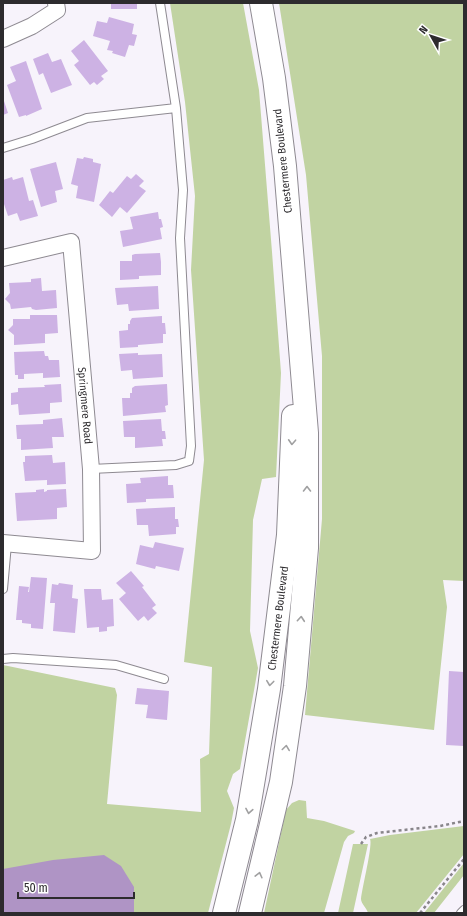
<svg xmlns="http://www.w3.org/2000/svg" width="467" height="916" viewBox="0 0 467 916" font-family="'Fira Sans Condensed',sans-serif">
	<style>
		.green { fill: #c1d3a2 }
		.water { fill: #af94c5 }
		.building { fill: #cdb2e4 }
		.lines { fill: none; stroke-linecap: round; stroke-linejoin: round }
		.lane-casing { stroke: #8e8a91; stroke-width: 10 }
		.street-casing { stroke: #8e8a91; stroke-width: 18 }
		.secondary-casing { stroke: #8e8a91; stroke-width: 24 }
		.path { stroke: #88858a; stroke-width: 2.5; stroke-dasharray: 3 3; stroke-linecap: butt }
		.lane { stroke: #fff; stroke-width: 8 }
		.street { stroke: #fff; stroke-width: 16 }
		.secondary { stroke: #fff; stroke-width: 22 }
		.oneway { stroke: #a0a0a1 }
		.labels { text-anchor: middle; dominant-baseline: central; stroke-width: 3; stroke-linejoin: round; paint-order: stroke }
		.street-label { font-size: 11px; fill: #2d2b2e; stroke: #fff }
	</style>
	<rect width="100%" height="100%" fill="#f7f3fb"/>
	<path class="green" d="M170,3H243L259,90L272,252L281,373L276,477L262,479L253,520L250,631L258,668L240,769L233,774L227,791L234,808L231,824L208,913H3V665L115,688L117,695L107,804L201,812L200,759L209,754L212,667L184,662L204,460L191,270L195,196L185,102Z
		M279,3H464V581L443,580L447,607L434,730L305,715L322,519V356L306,175Z
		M299,800L306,801L307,818L324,821L355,831L354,833L348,836L344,842L324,913H264L286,810L292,803Z
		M464,826V854L416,913H368C367,908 361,904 361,899C362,888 373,845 370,839L390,835Z
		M353,844H368L353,913H338Z
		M464,863V875L434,913H424Z"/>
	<path class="water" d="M104,855L121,866L134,887V913H3V869L53,860Z"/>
	<path class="building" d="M111,3H137V9H111Z
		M109,17L134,24L132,34L137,35L134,46L129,45L125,57L112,53L113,51L107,50L110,41L93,36L97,21L107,23Z
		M84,40L108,71L101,76L104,79L97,85L94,82L90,85L74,65L79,61L71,51Z
		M48,53L52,62L61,59L72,85L51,93L43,73L39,75L33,59Z
		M26,61L42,109L26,116V115L19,117L7,85L16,81L10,67Z
		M3,98L8,113L3,115Z
		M84,157L93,159V162L101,164L94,202L76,198L78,186L71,184L77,158L83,159Z
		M56,162L63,189L55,191L57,202L41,207L30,169Z
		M136,174L144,181L139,186L146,191L127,213L120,207L112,217L99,205L110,191L113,193L127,176L131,179Z
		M12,177L13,180L23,177L29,201L33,200L38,216L20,221L17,213L8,216L3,201V180Z
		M158,212L159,219H161L163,227L160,228L162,239L123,247L120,231L133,229L130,217Z
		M160,253L161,262V275L139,276V279L120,280V261H132V255L135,254Z
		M41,278L42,291L56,290L57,308L36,310L32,309L31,307L11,309L10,304L5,299L10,293L9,283L31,282V279Z
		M158,286L159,309L129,311L128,304L117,305L115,288Z
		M30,315H57L58,333L45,334V343L14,345V335L8,330L13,325V319H30Z
		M162,316V323H165L166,334H163V343L138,345V347L120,348L119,331L128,330V324H130V321L132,318Z
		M44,351L45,356H48L49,360H59L60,377L43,378V373L24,374V379H18V375H15L14,352Z
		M138,353V355L162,354L163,377L133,379L132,370L121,371L119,354Z
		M61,384L62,402L50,403V413L19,415L18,404L11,405V393L18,392V388L45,387L44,385Z
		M167,384L168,405L165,406L166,412L123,416L122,398H130V393H132V388L135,386Z
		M62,418L64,437H52L53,448L21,450V439H17L16,425L43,424V420Z
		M161,419L162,431H165L166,439H162L163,446L135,448V437H124L123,421Z
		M52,455L53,463L65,462L66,484L47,485V480L25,481L23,462H25V456Z
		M168,476V485H173L174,498L146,499V502L127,503L126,484L141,483L140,478Z
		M44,489V492L47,491V490L66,489L67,507L57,508V519L17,521L15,493L36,492V490Z
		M175,507V519H178L179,527H176V534L149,536L148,525H137L136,509Z
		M155,542L184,548L179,571L156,566L155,569L136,564L140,545L153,548Z
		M131,571L144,586L142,587L156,605L152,608L157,613L148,621L144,616L138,621L119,599L126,593L116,583Z
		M31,577L47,578L43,629L31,628V624L22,623V620H16L19,586L29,587L28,592H29Z
		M59,583L73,585L72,598L78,599L75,633L53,631L55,603H50L52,584L58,585Z
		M84,589H101L102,600L113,599L114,626L107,627V631L99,632V627L87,628Z
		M449,671L464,672V746L446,745Z
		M137,688L169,691L167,720L146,718L148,705L135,704Z"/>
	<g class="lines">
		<defs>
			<path id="lane" d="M3,148L32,139L87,118L176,108
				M91,469L176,465L189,461L191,446L180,238L183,190L176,108L160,3
				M3,589L7,544
				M3,659L13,658L116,665L164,679
				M461,913L464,910"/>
			<g id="street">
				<path d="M3,39L32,26L57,10L56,3"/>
				<path id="s1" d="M3,258L71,242L91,469L92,551L3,543"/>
			</g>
			<g id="secondary">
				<path id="s2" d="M224,913L247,820L269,689L288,535L293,416"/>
				<path d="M250,913L281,782L295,686L307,548V433L285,166L274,78L261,3"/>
			</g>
		</defs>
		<use href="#lane" class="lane-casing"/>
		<use href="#street" class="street-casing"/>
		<use href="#secondary" class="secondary-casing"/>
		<path class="path" d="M361,844L366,837L377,833L440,826L464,821
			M420,913L464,859"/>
		<use href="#lane" class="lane"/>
		<use href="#street" class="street"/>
		<use href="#secondary" class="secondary"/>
	</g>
	<defs><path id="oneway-chevron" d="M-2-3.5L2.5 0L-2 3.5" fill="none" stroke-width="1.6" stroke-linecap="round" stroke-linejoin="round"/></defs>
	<g class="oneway">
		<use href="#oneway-chevron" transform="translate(292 442) rotate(93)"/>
		<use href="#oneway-chevron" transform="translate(307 489) rotate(-90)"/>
		<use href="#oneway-chevron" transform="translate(301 619) rotate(-85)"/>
		<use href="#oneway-chevron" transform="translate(270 683) rotate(97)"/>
		<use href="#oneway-chevron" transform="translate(286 748) rotate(-82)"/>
		<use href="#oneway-chevron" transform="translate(249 811) rotate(100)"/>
		<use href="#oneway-chevron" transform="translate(259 875) rotate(-76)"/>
	</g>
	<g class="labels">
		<g class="street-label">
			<text transform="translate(283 161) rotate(-96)">Chestermere Boulevard</text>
			<text stroke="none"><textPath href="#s1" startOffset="234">Springmere Road</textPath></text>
			<text stroke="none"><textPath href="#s2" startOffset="300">Chestermere Boulevard</textPath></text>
		</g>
	</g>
	<rect width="467" height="916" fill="none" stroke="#2d2b2e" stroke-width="8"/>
	<g transform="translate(431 36) rotate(309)" stroke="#ffffff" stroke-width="3" paint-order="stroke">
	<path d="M0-3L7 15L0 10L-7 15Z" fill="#2d2b2e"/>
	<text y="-6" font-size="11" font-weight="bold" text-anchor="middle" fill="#2d2b2e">N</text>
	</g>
	<path d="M18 892v6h116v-6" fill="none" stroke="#2d2b2e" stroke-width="2"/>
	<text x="24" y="892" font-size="12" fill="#2d2b2e" stroke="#ffffff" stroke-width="3" paint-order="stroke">50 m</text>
</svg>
